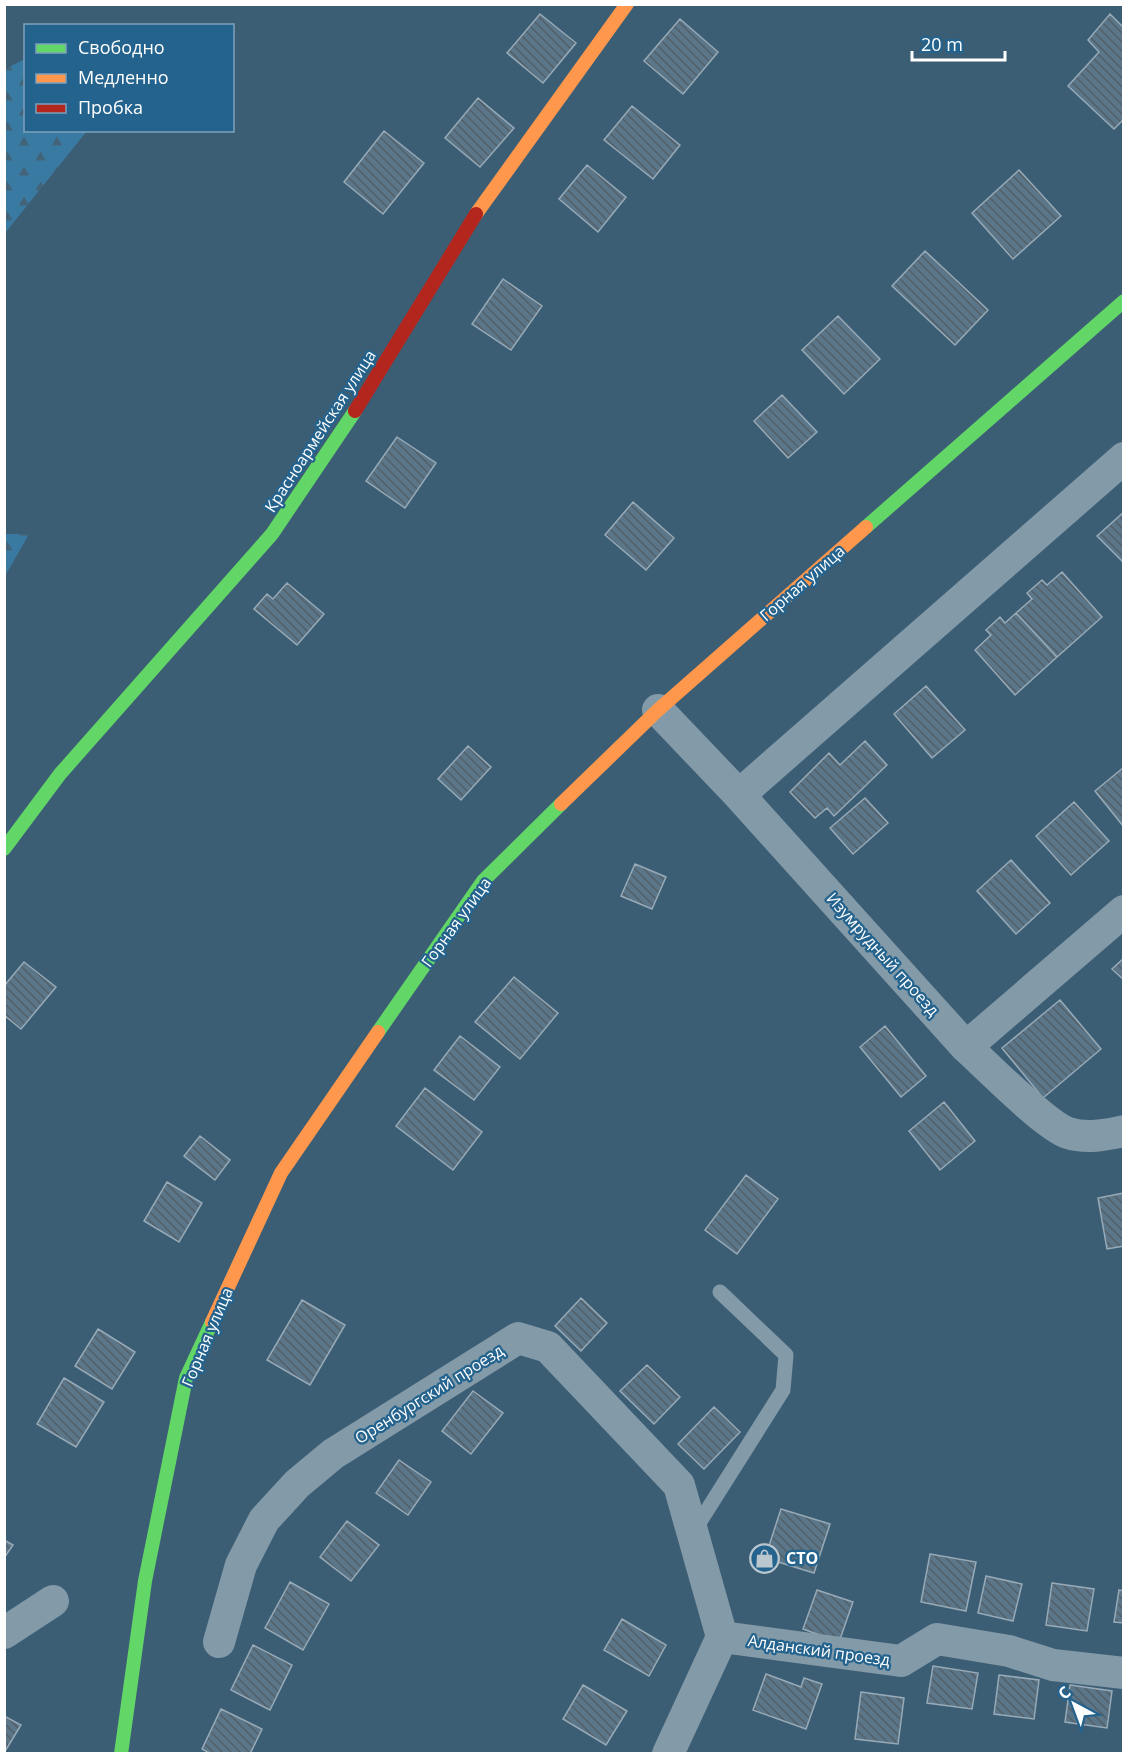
<svg xmlns="http://www.w3.org/2000/svg" width="1128" height="1758" viewBox="0 0 1128 1758" font-family="'Open Sans',sans-serif">
	<style>
		.forest { fill: url(#forest-firs) }
		.building { fill: url(#building-back-hatch); stroke: #97aab7; stroke-width: 1.5 }
		.lines { fill: none; stroke-linecap: round; stroke-linejoin: round }
		.lane { stroke: #839aa8; stroke-width: 15 }
		.street { stroke: #839aa8; stroke-width: 32 }
		.fast { stroke: #63d668; stroke-width: 14 }
		.slow { stroke: #ff974d; stroke-width: 14 }
		.jam { stroke: #b3261e; stroke-width: 14 }
		.labels { text-anchor: middle; dominant-baseline: central; stroke-width: 4.5; stroke-linejoin: round; paint-order: stroke }
		.street-label { font-size: 16px; fill: #fff; stroke: #24638d }
		.poi-label { font-size: 16px; font-weight: bold; fill: #fff; stroke: #24638d; text-anchor: start }
	</style>
	<defs>
		<pattern id="forest-firs" width="22" height="20" patternUnits="userSpaceOnUse" patternTransform="scale(1.5)"><rect width="22" height="20" fill="#397aa3"/><path d="M5 1l3.5 6h-7zM16 11l3.5 6h-7z" fill="#426378"/></pattern>
		<pattern id="building-back-hatch" width="6" height="6" patternUnits="userSpaceOnUse" patternTransform="scale(1.5)"><rect width="6" height="6" fill="#5b7688"/><path d="M-1 5l2 2M0 0l6 6M5-1l2 2" fill="none" stroke="#535f67"/></pattern>
	</defs>
	<rect width="100%" height="100%" fill="#3c5e75"/>
	<path class="forest" d="M25,59L26,130L87,131L5,233V69Z
		M5,534H29L5,576L4,534Z"/>
	<path class="building" d="M540,14L576,43L543,83L507,53Z
		M1110,14L1124,28V119L1114,129L1068,86L1099,52L1088,40Z
		M680,19L718,52L683,94L644,61Z
		M478,98L514,128L480,167L445,138Z
		M632,106L680,145L653,179L604,140Z
		M384,131L424,163L383,214L344,182Z
		M587,165L626,197L598,232L559,199Z
		M1019,170L1061,216L1013,259L972,213Z
		M925,251L988,310L955,345L892,286Z
		M503,279L542,306L511,350L472,324Z
		M838,316L880,359L844,394L802,350Z
		M782,395L817,432L788,458L754,421Z
		M397,437L436,463L405,508L366,481Z
		M633,502L674,538L646,570L605,535Z
		M1124,512V563L1097,536Z
		M1062,572L1102,617L1057,657L1016,613L1032,599L1027,593L1042,580L1047,585Z
		M287,583L324,614L297,645L254,609L267,594L273,599Z
		M1016,613L1057,657L1015,695L975,650L991,635L986,630L1000,617L1005,623Z
		M926,686L965,730L932,758L894,714Z
		M865,741L887,765L834,816L827,808L815,818L790,792L829,753L840,765Z
		M468,746L491,767L461,800L438,779Z
		M1124,767V827L1095,791Z
		M865,798L888,823L853,854L830,828Z
		M1074,802L1109,841L1071,875L1036,836Z
		M1011,860L1050,903L1016,934L977,891Z
		M635,864L666,877L652,909L621,896Z
		M1124,958V980L1112,969Z
		M24,962L56,987L21,1029L4,1015V986Z
		M514,977L558,1013L520,1059L475,1022Z
		M1060,1000L1101,1049L1043,1098L1002,1048Z
		M885,1026L926,1076L901,1097L860,1047Z
		M460,1036L500,1067L474,1100L434,1070Z
		M425,1088L482,1132L453,1170L396,1126Z
		M944,1102L975,1141L940,1170L909,1131Z
		M200,1136L230,1160L215,1180L184,1156Z
		M746,1175L778,1199L737,1254L705,1230Z
		M167,1182L202,1203L179,1242L144,1221Z
		M1124,1193V1246L1107,1249L1098,1198Z
		M581,1298L607,1323L581,1351L555,1326Z
		M302,1300L345,1325L310,1385L267,1360Z
		M98,1329L135,1352L112,1389L75,1366Z
		M647,1365L680,1397L654,1424L620,1391Z
		M64,1378L104,1402L76,1447L37,1424Z
		M473,1391L503,1413L471,1454L442,1431Z
		M714,1407L740,1432L704,1469L678,1444Z
		M399,1460L431,1482L408,1515L376,1493Z
		M781,1509L830,1524L814,1573L765,1558Z
		M347,1521L379,1545L351,1581L320,1557Z
		M4,1540L13,1545L4,1558Z
		M930,1554L976,1562L966,1611L921,1602Z
		M986,1576L1022,1584L1013,1621L978,1613Z
		M290,1582L329,1604L303,1650L265,1628Z
		M1052,1583L1094,1589L1087,1631L1046,1625Z
		M817,1590L853,1602L839,1642L803,1629Z
		M1119,1590L1124,1591V1623L1114,1622Z
		M622,1619L666,1645L649,1676L604,1650Z
		M253,1645L292,1665L270,1710L231,1690Z
		M933,1666L978,1673L972,1709L927,1703Z
		M766,1674L801,1687L804,1678L822,1684L806,1729L753,1710Z
		M999,1675L1039,1680L1034,1719L994,1714Z
		M583,1685L627,1711L606,1745L563,1719Z
		M1070,1685L1112,1691L1107,1728L1065,1722Z
		M861,1692L904,1698L898,1744L855,1739Z
		M221,1709L262,1729L250,1754H211L202,1749Z
		M4,1716L21,1725L4,1753Z"/>
	<g class="lines">
		<path class="lane" d="M694,1531L783,1390L786,1355L720,1292"/>
		<path class="street" d="M658,710L739,795L966,1047L1124,911
			M739,795L1124,458
			M966,1047C987,1066 1046,1126 1068,1133C1086,1139 1106,1135 1124,1131
			M4,1633L53,1601
			M722,1637L901,1661L937,1639L1009,1651L1053,1665L1124,1673
			M219,1642L241,1565L264,1520L297,1484L333,1454L518,1338L548,1347L679,1485L722,1637
			M668,1754L722,1637"/>
		<path class="fast" d="M866,527L1124,301
			M4,849L60,774L272,534L355,411
			M378,1032L483,881L561,804
			M121,1754L145,1581L186,1378L212,1322"/>
		<path class="slow" d="M476,214L627,4
			M561,804L658,710L866,527
			M212,1322L281,1173L378,1032"/>
		<path class="jam" d="M355,411L476,214"/>
	</g>
	<defs>
		<symbol id="shop-ring" viewBox="-11 -11 22 22"><circle r="9.5" fill="#24638d" stroke="#bbc7cf" stroke-width="1.5"/><path d="M-5-2.5h2.3a2.7 3.5 0 0 1 5.4 0H5L5.5 6h-11ZM-1.5-2.5h3a1.5 2.3 0 0 0-3 0Z" fill="#bbc7cf"/></symbol>
	</defs>
	<g fill-rule="evenodd">
		<use href="#shop-ring" x="748" y="1542" width="33" height="33"/>
	</g>
	<g class="labels">
		<g class="street-label">
			<text transform="translate(320 431) rotate(-57)">Красноармейская улица</text>
			<text transform="translate(802 583) rotate(-41)">Горная улица</text>
			<text transform="translate(456 922) rotate(-54)">Горная улица</text>
			<text transform="translate(883 954) rotate(48)">Изумрудный проезд</text>
			<text transform="translate(207 1337) rotate(-67)">Горная улица</text>
			<text transform="translate(429 1394) rotate(-32)">Оренбургский проезд</text>
			<text transform="translate(819 1650) rotate(8)">Алданский проезд</text>
		</g>
		<g class="poi-label">
			<text x="786" y="1558">СТО</text>
		</g>
	</g>
	<rect width="1128" height="1758" fill="none" stroke="#ffffff" stroke-width="12"/>
	<rect x="24" y="24" width="210" height="108" fill="#24638d" stroke="#7ca1bb" stroke-width="1.5"/>
	<rect x="36" y="44" width="30" height="9" fill="#63d668" stroke="#7ca1bb" stroke-width="1.5"/>
	<text x="78" y="54" font-size="18" fill="#ffffff">Свободно</text>
	<rect x="36" y="74" width="30" height="9" fill="#ff974d" stroke="#7ca1bb" stroke-width="1.5"/>
	<text x="78" y="84" font-size="18" fill="#ffffff">Медленно</text>
	<rect x="36" y="104" width="30" height="9" fill="#b3261e" stroke="#7ca1bb" stroke-width="1.5"/>
	<text x="78" y="114" font-size="18" fill="#ffffff">Пробка</text>
	<g transform="translate(1074 1704) rotate(319)" stroke="#24638d" stroke-width="4.5" paint-order="stroke">
	<path d="M0-4.5L10 22L0 15L-10 22Z" fill="#ffffff"/>
	<text y="-9" font-size="16" font-weight="bold" text-anchor="middle" fill="#ffffff">С</text>
	</g>
	<path d="M912 51v9h93v-9" fill="none" stroke="#ffffff" stroke-width="3"/>
	<text x="921" y="51" font-size="18" fill="#ffffff" stroke="#24638d" stroke-width="4.5" paint-order="stroke">20 m</text>
</svg>
